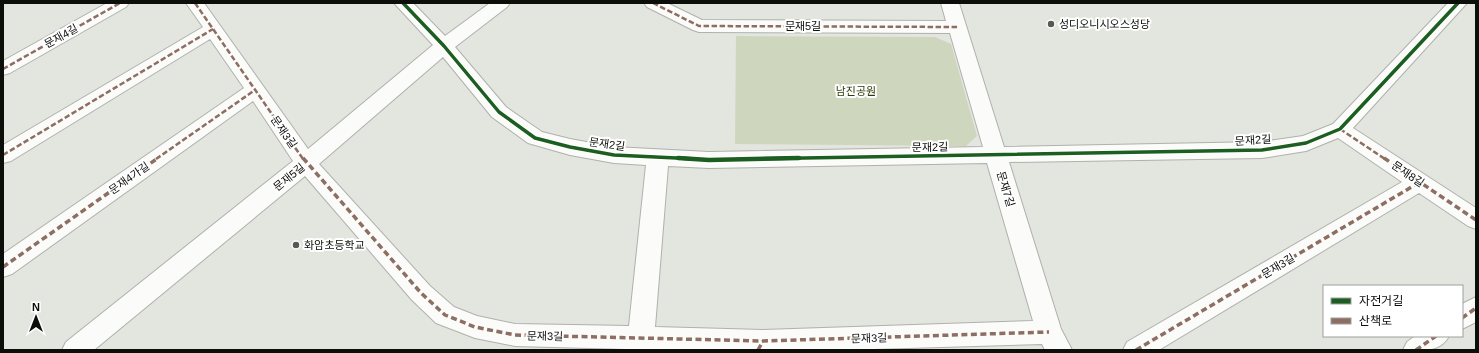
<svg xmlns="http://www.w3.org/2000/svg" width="1479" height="353" viewBox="0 0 1479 353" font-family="Helvetica,'Noto Sans KR',sans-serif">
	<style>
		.green { fill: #ced7be }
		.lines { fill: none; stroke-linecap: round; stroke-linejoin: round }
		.minor-casing { stroke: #afb1ac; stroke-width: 2 }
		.minor { fill: #fbfbfa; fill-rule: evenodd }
		.quiet-far1 { stroke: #8d6e63; stroke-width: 2.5; stroke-dasharray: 5.5 2.5; stroke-linecap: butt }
		.quiet { stroke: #8d6e63; stroke-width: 3.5; stroke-dasharray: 6 3.5; stroke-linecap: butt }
		.cycleway-far1-casing { stroke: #fff; stroke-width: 5.5 }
		.cycleway-casing { stroke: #fff; stroke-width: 7 }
		.cycleway-far1 { stroke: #1b5e20; stroke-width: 3.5 }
		.cycleway { stroke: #1b5e20; stroke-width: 4.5 }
		.poi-dot { fill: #575955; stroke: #fff; stroke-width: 1.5 }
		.labels { text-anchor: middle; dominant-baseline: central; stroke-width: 4; stroke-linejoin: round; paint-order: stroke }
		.poi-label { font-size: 11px; fill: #0c0e0a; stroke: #fff; text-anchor: start }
		.street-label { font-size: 11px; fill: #0c0e0a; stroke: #fff }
		.park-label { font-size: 11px; fill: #2e3b0a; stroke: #fff }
	</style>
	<rect width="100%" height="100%" fill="#e3e5df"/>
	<path class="green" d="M736,36L935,37L951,44L977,136L966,146L735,144Z"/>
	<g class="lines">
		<defs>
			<path id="minor" d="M107,3H129L126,7L10,73L3,75V61Z
				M186,3H204L308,149L433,45L394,3H413L445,36L490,3H510L507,7L455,47L506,107L542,132L570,139L614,147L709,152L983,147L950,33L699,32L693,30L647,7L644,3H667L702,20L946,21L941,3H959L1004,147L1262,142L1303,136L1333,124L1448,3H1467L1353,128L1476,208V229L1468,226L1419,193L1159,350H1123L1127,342L1402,182L1338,138L1306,151L1262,158L1009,162L1061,329L1072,350H1045L1042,344L840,350H663L515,346L475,338L436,323L412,300L305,176L94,350H62L66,342L293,161L253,101L12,274L3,277V254L244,88L210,39L11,161L3,163V145L203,27ZM443,57L492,117L528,143L570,155L614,163L646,165L629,326L515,324L477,316L454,307L430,286L319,164ZM987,163L1033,321L763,330L655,327L668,166L709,168Z
				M1476,297V322L1462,329V304Z
				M1415,336H1449C1440,353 1422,350 1403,350L1407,342Z"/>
		</defs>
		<use href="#minor" class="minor-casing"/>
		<use href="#minor" class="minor"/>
		<path class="quiet-far1" d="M195,3L303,159
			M653,3L699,26L958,27
			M3,69L120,3
			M1340,129L1385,159
			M3,155L213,29
			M156,159L255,90"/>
		<path class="quiet" d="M303,158L421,293L445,315L475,327L515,335L763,341L1049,332
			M1384,158L1476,220
			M3,267L158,158
			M1462,318L1476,308
			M758,350L763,341
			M1136,350L1420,182
			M1416,350L1436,336"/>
		<defs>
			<path id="cycleway-far1" d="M403,3L444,46L499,112L535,138L570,147L614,155L697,159
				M744,159L1262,150L1306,143L1340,129L1458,3"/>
			<path id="cycleway" d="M678,158L709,160L799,158"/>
		</defs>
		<use href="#cycleway-far1" class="cycleway-far1-casing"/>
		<use href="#cycleway" class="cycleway-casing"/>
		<use href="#cycleway-far1" class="cycleway-far1"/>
		<use href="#cycleway" class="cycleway"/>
	</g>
	<g class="poi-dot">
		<circle cx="1051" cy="24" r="4"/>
		<circle cx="296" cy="245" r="4"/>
	</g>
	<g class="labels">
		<g class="poi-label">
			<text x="1059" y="24">성디오니시오스성당</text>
			<text x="304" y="245">화암초등학교</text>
		</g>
		<g class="street-label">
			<text x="803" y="26">문재5길</text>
			<text transform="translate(61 36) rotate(-29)">문재4길</text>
			<text transform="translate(284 132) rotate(55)">문재3길</text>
			<text transform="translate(1253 140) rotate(-4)">문재2길</text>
			<text transform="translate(607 144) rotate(8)">문재2길</text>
			<text transform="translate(930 147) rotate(-1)">문재2길</text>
			<text transform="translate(1408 174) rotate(34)">문재8길</text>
			<text transform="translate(289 177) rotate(-39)">문재5길</text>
			<text transform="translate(129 178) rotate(-35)">문재4가길</text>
			<text transform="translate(1006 189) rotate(73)">문재7길</text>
			<text transform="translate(1278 266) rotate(-31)">문재3길</text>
			<text transform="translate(545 336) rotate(1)">문재3길</text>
			<text transform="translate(869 338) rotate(-2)">문재3길</text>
		</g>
		<g class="park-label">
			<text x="856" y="91">남진공원</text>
		</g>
	</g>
	<rect width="1479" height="353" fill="none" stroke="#0c0e0a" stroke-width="8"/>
	<rect x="1323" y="285" width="140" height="52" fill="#ffffff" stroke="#9e9f9d"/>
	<rect x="1331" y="298" width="20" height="6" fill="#1b5e20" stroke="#9e9f9d"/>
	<text x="1359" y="305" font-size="12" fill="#0c0e0a">자전거길</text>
	<rect x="1331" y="318" width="20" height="6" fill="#8d6e63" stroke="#9e9f9d"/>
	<text x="1359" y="325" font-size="12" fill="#0c0e0a">산책로</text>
	<g transform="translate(36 317)" stroke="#ffffff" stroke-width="3" paint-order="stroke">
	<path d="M0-3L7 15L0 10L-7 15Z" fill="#0c0e0a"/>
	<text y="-6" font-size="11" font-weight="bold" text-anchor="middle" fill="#0c0e0a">N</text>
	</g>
</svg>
